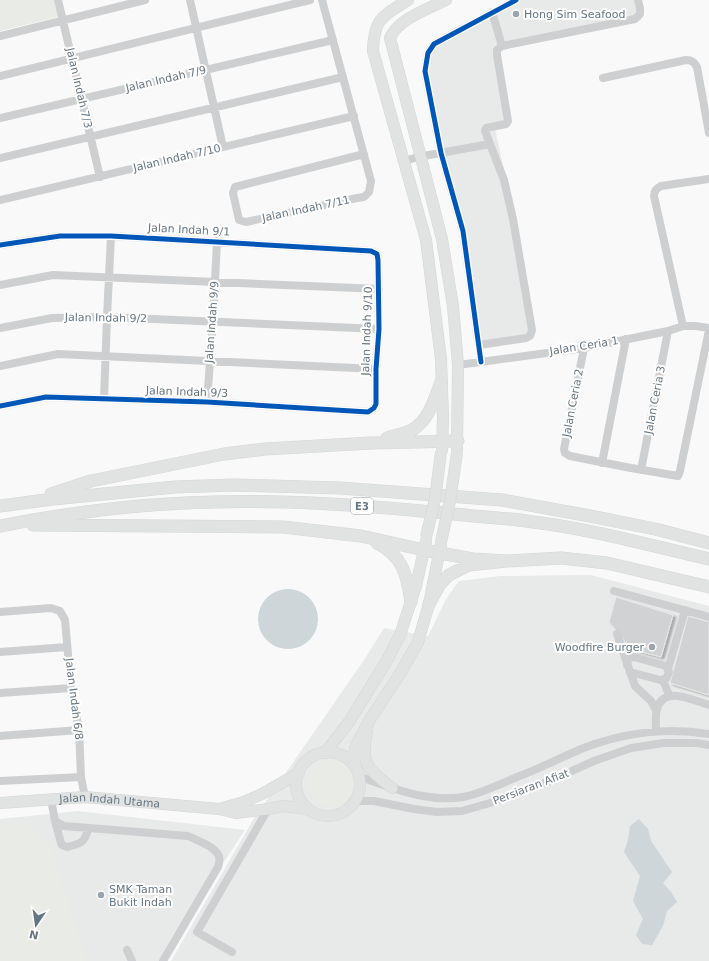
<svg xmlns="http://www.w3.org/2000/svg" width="709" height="961" viewBox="0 0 709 961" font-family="'DejaVu Sans',sans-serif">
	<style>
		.built { fill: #e8e9e9 }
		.green { fill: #e8ebe6 }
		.water { fill: #ced6d9 }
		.building { fill: #d0d2d3; stroke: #e8e8e8; filter: url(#shadow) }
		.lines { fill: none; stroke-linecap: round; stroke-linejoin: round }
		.major-casing { stroke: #d5d6d7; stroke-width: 12 }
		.highway-casing { stroke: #d5d6d6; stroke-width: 13 }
		.minor { stroke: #cecfd0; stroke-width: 8 }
		.major { stroke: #e1e2e2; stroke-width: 11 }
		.highway { stroke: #e1e2e2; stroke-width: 12 }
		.major-bridge-casing { stroke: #d5d6d7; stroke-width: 12; stroke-linecap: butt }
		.major-bridge { stroke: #e1e2e2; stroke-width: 11 }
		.cycleway-casing { stroke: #fff; stroke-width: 8 }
		.cycleway { stroke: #0057b8; stroke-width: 5 }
		.poi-dot { fill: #99a4ac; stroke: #fff; stroke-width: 1.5 }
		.labels { text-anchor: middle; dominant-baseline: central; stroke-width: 4; stroke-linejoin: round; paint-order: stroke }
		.shield { fill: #fff; stroke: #939fa8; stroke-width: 1 }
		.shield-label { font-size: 10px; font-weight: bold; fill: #657683 }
		.poi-label { font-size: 11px; fill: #657683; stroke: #fff; text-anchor: start }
		.street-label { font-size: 11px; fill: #657683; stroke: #fff }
	</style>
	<defs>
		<filter id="shadow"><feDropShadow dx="3" dy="2" stdDeviation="1" flood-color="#0004"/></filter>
	</defs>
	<rect width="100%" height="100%" fill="#f9f9f9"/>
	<path class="built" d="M509,0H642L643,8L641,20L503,48L500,51L510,121L495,128L506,179L532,337L477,348L460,232L425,52L433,41L447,32Z
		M591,575L709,606V961H171L253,820L364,660L384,628L428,636L446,599L459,581L500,576Z
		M78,811L245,830L159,961H0V819Z"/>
	<path class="green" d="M0,0H54L58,17L0,31Z
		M307 783a24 24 0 1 1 48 0a24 24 0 1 1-48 0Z
		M26,823L51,847L86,961H0V826Z"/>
	<path class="water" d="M258 619a30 30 0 1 1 60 0a30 30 0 1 1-60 0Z
		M639,819L648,829L651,841L672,872L663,883L671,892L677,902L667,911L663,926L652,945L642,944L636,935L643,919L633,901L640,876L624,852L628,840L630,826Z"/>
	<path class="building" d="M616,597L673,615L661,657L631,649L609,622Z
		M688,616L709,622V695L670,683Z"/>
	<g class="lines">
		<defs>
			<g id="major">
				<path d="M408,0C382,17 374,18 373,51L426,240L441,359L443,418L442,450"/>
				<path d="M446,0C428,9 398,19 390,38L442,239L453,306L458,365L457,450"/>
				<path d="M367,732C360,764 368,769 392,788"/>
				<circle cx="328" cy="784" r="32"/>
				<path d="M325,753L349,722L386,662L400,635L416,586L426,541"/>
				<path d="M356,768L354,755L356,745L371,718L401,672L418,642L429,604L441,544"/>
				<path id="s1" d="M0,803L85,797L219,809L236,813L268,809L284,806L308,809"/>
				<path d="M219,809L244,802L262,794L299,773"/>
			</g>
			<path id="highway" d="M387,438C395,435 405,434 412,430C429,420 434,400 441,382
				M51,494L91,481L224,454L265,449L371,443L458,441
				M0,506L53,499L175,487L234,485L340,488L502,500L590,516L655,529L709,543
				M33,525L283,527L361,536L424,550L473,559L506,561
				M0,526C61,514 123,506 185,503C279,498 373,506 465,515C488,518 511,518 533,522C592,529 652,546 709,559
				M377,543C403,556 407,575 411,602
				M429,604L440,584L449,575L469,565L506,561L561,558L607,563L709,587"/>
		</defs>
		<use href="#major" class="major-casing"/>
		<use href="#highway" class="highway-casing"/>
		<path class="minor" d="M58,0L100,177
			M190,0L223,147
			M322,0L371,181L369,192L364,197L357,198L246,222L239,220L233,193L235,187L364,154
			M492,12L502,46
			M0,36L145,0
			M0,76L310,0
			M603,78L686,60C692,60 694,62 697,67L709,133
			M0,118L333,40
			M0,158L343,77
			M404,161L418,157L490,144
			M0,200L354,116
			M0,245L60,236H111L371,251L377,254L378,260L379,329L376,369V404L374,408L368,412L207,402L46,397L0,406
			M0,285L53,275L379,289
			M683,326L654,196C654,191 656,189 661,186L709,179
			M0,328L52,318L107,317L379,329
			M479,345L526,338L530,336L532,330L513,219L504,180L485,131L486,128L506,124L508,121L497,55V50L502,46L635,19L640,14V8L638,0
			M584,348L564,449L565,453L570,456L631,468L678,476L680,471L709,330
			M481,362L463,231L441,153L425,71L428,53L434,44L516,0
			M458,365L584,348L668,331L683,326H695L709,328
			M0,366L58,354L376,369
			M104,399L107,317L111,236
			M207,402L213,321L217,241
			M602,463L626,339
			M641,470L668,331
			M614,591L709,617
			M0,612L51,608L60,611L65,620L71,688L79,730L81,777L85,797
			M617,634L635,686L651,701L656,710
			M0,652L67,647
			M627,665L629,658L634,657L666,666L669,672L666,679L660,680L630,672
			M668,669L685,610
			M663,680L669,695
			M0,693L71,688
			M656,731C656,724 655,716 657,709C664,685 692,700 709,705
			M0,736L79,730
			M360,777C392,788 428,803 463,797C479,794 501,784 517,777C539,769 560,758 581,749C621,733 666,727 709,734
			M0,781L81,777
			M51,799L55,821L64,826L188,836C196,840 217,847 219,857C220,860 219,864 218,867L163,961
			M351,807L358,801H374L414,809L437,812L462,811L490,803L547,782L594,761L631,748L664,743H696L709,745
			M55,821L61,843L62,845L67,847C80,844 86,842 88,828
			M127,950L132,961
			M232,952L197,932L268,809"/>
		<use href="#major" class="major"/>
		<use href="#highway" class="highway"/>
		<defs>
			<path id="major-bridge" d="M426,537L435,499L441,452
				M441,542L450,501L457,453"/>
		</defs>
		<use href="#major-bridge" class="major-bridge-casing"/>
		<use href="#major-bridge" class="major-bridge"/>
		<defs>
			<path id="cycleway" d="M0,245L60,236H111L371,251L377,254L378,260L379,329L376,369V404L374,408L368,412L207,402L46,397L0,406
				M481,362L463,231L441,153L425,71L428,53L434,44L516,0"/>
		</defs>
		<use href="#cycleway" class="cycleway-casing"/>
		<use href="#cycleway" class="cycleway"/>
	</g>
	<g class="poi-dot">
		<circle cx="516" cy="14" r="4"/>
		<circle cx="652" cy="647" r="4"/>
		<circle cx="101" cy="895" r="4"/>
	</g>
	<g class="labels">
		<rect class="shield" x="351" y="498" width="22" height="16" rx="3"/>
		<g class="shield-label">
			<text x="362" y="506">E3</text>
		</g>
		<g class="poi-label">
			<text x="524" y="14">Hong Sim Seafood</text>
			<text x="644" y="647" text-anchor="end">Woodfire Burger</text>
			<text x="109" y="889">SMK Taman<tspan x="109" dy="13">Bukit Indah</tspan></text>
		</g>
		<g class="street-label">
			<text transform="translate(166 79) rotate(-13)">Jalan Indah 7/9</text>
			<text transform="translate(79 88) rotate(77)">Jalan Indah 7/3</text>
			<text transform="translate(177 158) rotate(-13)">Jalan Indah 7/10</text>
			<text transform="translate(306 209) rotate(-12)">Jalan Indah 7/11</text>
			<text transform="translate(189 230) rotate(3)">Jalan Indah 9/1</text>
			<text transform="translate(106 318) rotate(1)">Jalan Indah 9/2</text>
			<text transform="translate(212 322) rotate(-86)">Jalan Indah 9/9</text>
			<text transform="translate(367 331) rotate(-88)">Jalan Indah 9/10</text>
			<text transform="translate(584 346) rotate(-9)">Jalan Ceria 1</text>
			<text transform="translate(187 392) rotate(2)">Jalan Indah 9/3</text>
			<text transform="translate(655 400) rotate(-79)">Jalan Ceria 3</text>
			<text transform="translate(573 403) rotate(-79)">Jalan Ceria 2</text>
			<text transform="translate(74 699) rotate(83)">Jalan Indah 6/8</text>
			<text transform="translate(531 787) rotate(-21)">Persiaran Afiat</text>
			<text stroke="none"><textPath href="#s1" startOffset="110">Jalan Indah Utama</textPath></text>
		</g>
	</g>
	<g transform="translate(36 925) rotate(193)" stroke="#ffffff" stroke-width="3" paint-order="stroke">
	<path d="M0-3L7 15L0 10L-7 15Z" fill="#657683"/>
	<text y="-6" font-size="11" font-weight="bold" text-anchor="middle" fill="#657683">N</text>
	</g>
</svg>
